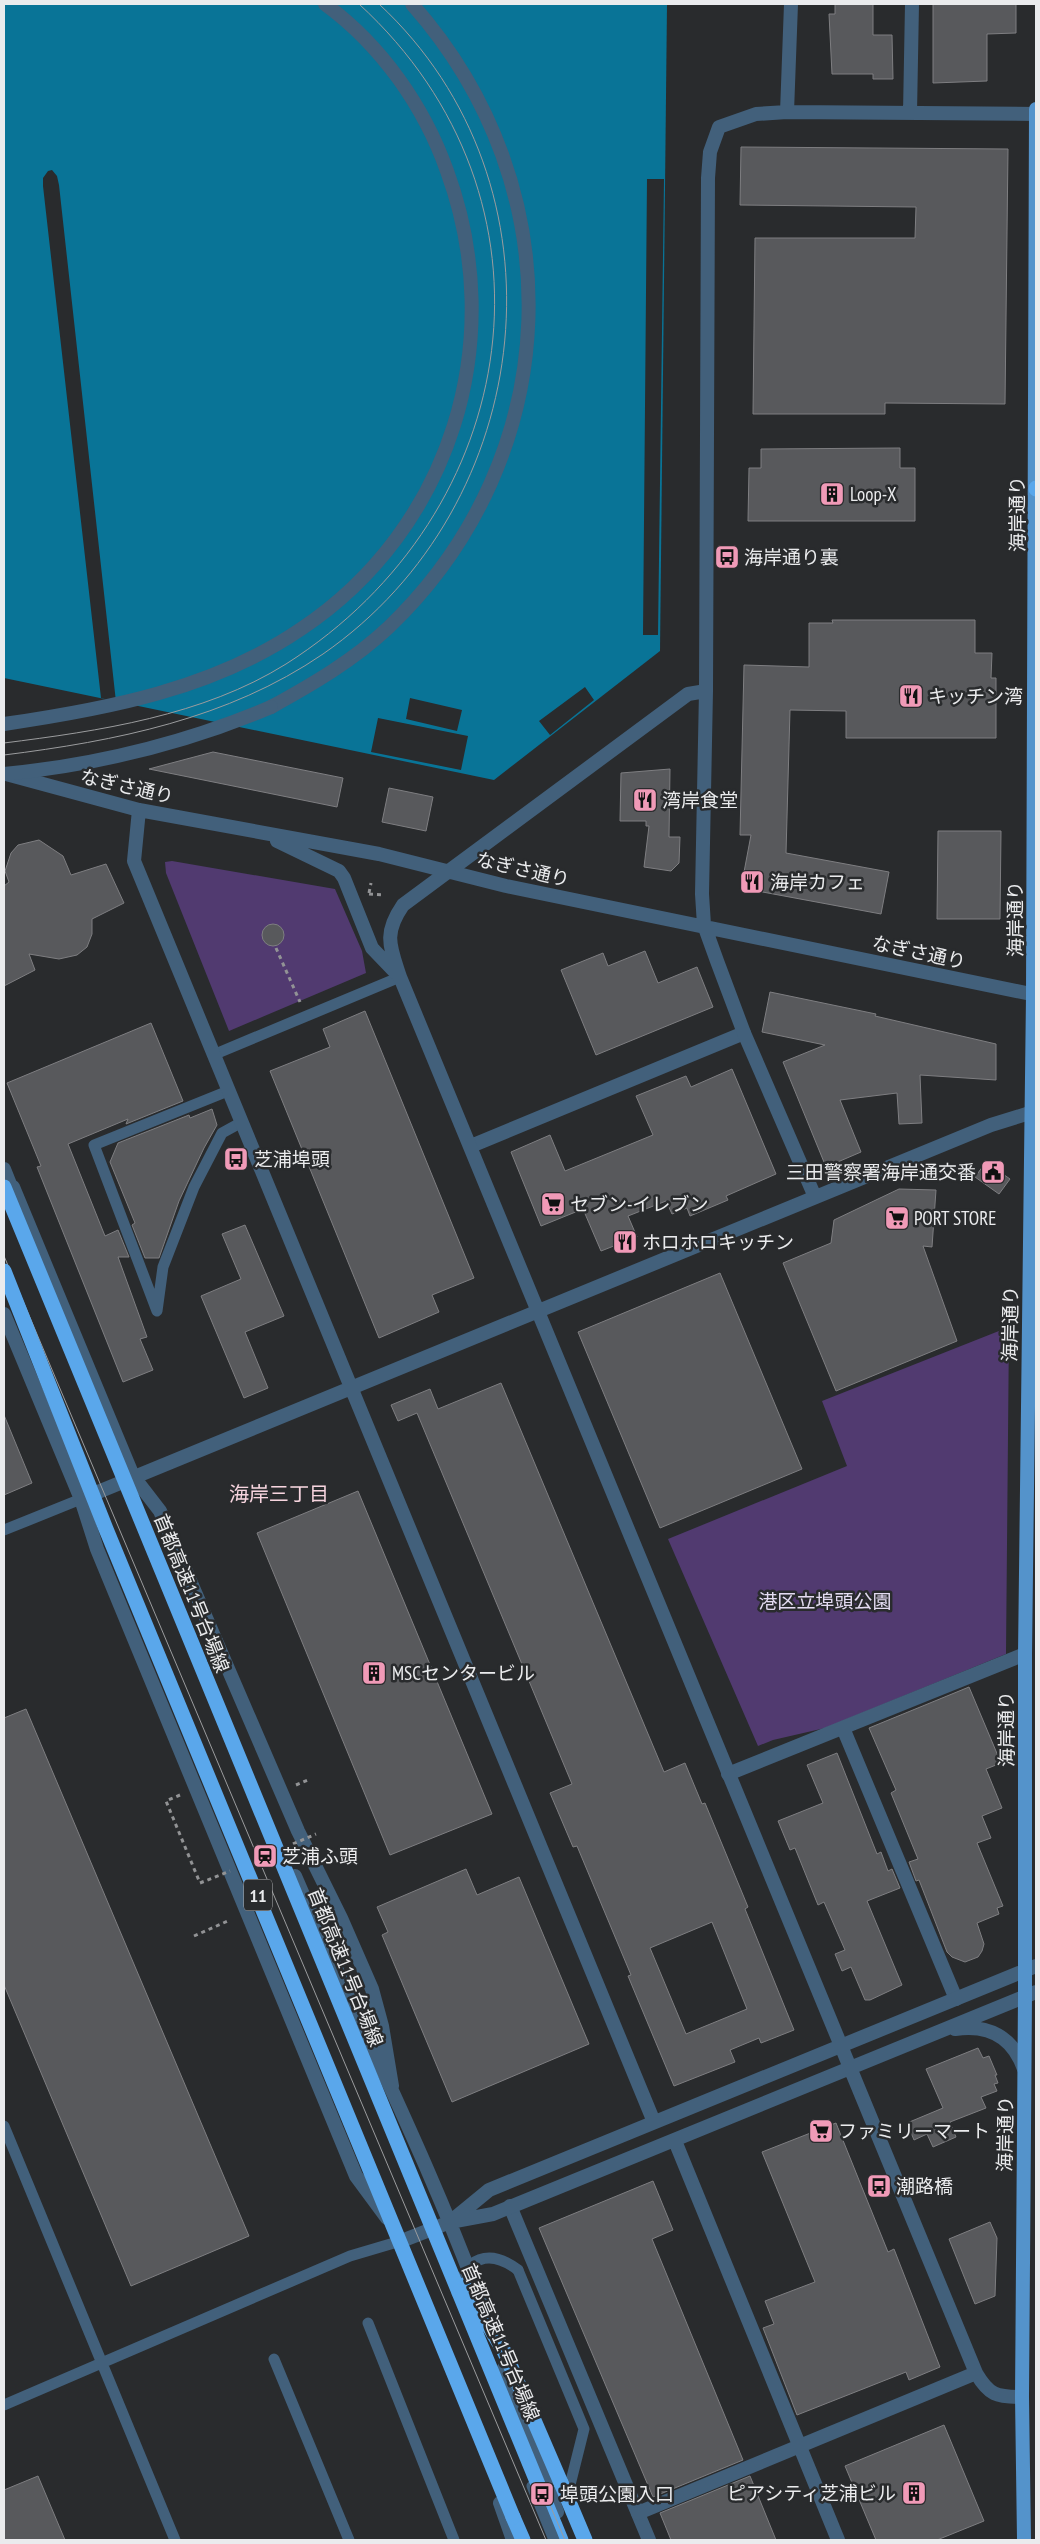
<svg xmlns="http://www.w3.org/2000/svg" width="1040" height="2544" viewBox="0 0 1040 2544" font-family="'PT Sans Narrow','Noto Sans JP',sans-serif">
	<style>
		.green { fill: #513a70 }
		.water { fill: #097497 }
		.pier { fill: #292b2d }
		.building { fill: #58595c; stroke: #7e7e81; fill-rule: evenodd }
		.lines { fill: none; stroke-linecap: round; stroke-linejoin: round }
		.path { stroke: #929395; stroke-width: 3; stroke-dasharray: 4 4; stroke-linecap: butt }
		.service { stroke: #42607b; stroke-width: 11 }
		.minor { stroke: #42607b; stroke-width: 14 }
		.tertiary { stroke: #42607b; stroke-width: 14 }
		.primary { stroke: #5493cb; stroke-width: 14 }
		.motorway { stroke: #5aa7eb; stroke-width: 15 }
		.tram { stroke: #9b9c9e; stroke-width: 1 }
		.path-bridge { stroke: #929395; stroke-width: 3; stroke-dasharray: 4 4; stroke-linecap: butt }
		.service-bridge { stroke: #42607b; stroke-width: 11 }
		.tertiary-bridge { stroke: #42607b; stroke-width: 14 }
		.motorway-bridge { stroke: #5aa7eb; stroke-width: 15 }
		.labels { text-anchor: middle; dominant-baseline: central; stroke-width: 5; stroke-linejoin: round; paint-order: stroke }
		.shield { fill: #292b2d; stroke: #b0b1b3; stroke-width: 1 }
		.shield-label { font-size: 18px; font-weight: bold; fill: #eaebed }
		.poi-label { font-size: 19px; fill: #eaebed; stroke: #292b2d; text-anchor: start }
		.street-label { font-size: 19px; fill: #eaebed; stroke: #292b2d }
		.park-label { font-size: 19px; fill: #e4dcf2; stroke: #292b2d }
		.neighbourhood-label { font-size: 20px; fill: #f7d5df; stroke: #292b2d }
	</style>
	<rect width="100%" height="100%" fill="#292b2d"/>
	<path class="green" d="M172,861L335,889L362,951L366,973L229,1031L166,873L165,862Z
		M1009,1327L1006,1654L825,1728L773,1740L758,1746L668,1539L847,1466L822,1401Z"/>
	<path class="water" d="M4,4H667L660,651L494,780L4,678Z"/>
	<path class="pier" d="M52,170L57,176L59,185L116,702L101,698L43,186V178L48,171Z
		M647,179H664L658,635H643Z
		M585,687L594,700L550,735L539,721Z
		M410,698L462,710L457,731L406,719Z
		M378,718L468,736L461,770L371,752Z"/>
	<path class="building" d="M835,4H873V35H892L893,79H873V74H832L829,14H835Z
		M933,4H1016V33L987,34V81L933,83Z
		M741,147L1008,149L1005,404L885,403V414H753L755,238H915L916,207L740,205Z
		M900,448V468H915V521H748L749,468H761V449Z
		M832,620H975V653H992L991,678H996V738H846V711L790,710L786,853L889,872L881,914L741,888L751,835H740L744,665L809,667V623H833Z
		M213,752L343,778L337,807L149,769Z
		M670,769L669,837H680L679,863L671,871L644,867L649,826H646V821H620L621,773Z
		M389,788L433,797L426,831L382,822Z
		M938,831H1001L1000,919H937Z
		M39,840L63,856L71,875L106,864L124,903L92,919V934L87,947L77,955L59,959L29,954L35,970L4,986V886L9,882L5,871L11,853L18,845Z
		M262 935a11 11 0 1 1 22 0a11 11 0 1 1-22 0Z
		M645,951L658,983L697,967L713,1007L596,1055L561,970L603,953L608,966Z
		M770,992L876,1014L875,1016L996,1044V1080L920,1075L922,1123L899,1124L897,1093L840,1100L861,1152L826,1167L783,1062L825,1045L762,1032Z
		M365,1011L474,1278L432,1295L439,1312L379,1338L270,1071L330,1047L323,1029Z
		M151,1023L183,1101L126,1124L128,1119L68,1144L105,1236L118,1230L129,1257H118L147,1337L140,1339L153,1370L123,1382L37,1167L41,1166L7,1083Z
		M732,1069L776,1174L726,1196L728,1200L690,1216L687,1208L672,1214L666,1201L628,1216L637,1237L601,1251L583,1209L541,1226L511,1152L550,1135L565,1171L653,1135L636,1096L686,1076L691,1087Z
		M212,1109L217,1125L204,1148L179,1201L159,1258H145L132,1225L135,1223L110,1162L118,1143L189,1115L190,1118Z
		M986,1162L1010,1179L999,1194L975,1177Z
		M899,1189L936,1190L932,1247L923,1246L957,1341L836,1391L783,1263L831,1243L834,1220Z
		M245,1225L284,1316L245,1332L268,1388L244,1398L201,1296L241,1279L222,1234Z
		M720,1273L802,1469L660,1528L578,1332Z
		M501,1383L664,1772L685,1763L702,1804L705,1803L748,1907L745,1909L794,2030L761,2043L759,2038L730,2050L735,2062L674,2086L628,1976L631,1975L577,1846L573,1847L550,1793L572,1784L417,1413L398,1421L391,1405L430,1389L438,1409ZM712,1922L747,2009L686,2034L650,1948Z
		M4,1415L32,1483L4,1495Z
		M358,1491L492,1814L390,1855L257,1533Z
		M969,1687L1001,1763L986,1769L1002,1808L982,1816L991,1838L977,1843L1003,1906L997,1908L999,1914L977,1923L984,1944L982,1951L978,1957L965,1962L952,1957L947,1952L919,1880L916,1881L909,1862L918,1859L891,1793L896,1790L869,1728Z
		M26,1709L249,2236L131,2286L4,1985V1718Z
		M837,1753L877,1854L881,1852L888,1871L892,1869L900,1888L867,1901L902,1985L870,2000H865L851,1967L842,1971L835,1954L845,1950L824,1902L818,1905L795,1848L790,1850L778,1821L823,1803L807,1765Z
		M466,1869L477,1895L519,1877L589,2044L452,2102L382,1935L388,1932L377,1907Z
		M978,2048L983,2058L989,2056L997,2075H995L998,2083L994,2084L997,2091L981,2097L986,2108L950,2122L956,2137L933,2147L927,2134L914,2140L907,2123L943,2108L926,2069Z
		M836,2123L888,2252L894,2249L940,2367L909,2380L906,2372L797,2415L763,2328L774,2324L765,2301L815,2282L762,2152Z
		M653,2181L673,2230L652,2239L743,2460L653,2497L539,2228Z
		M990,2222L997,2238L995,2296L975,2304L949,2239Z
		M944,2425L984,2521L937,2540H876L845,2466Z
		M38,2476L65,2540H4V2490Z
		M750,2476L776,2540H671L660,2513Z"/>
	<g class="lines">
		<path class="path" d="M369,893L371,883
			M369,894L385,895
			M276,948L300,1002
			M296,1785L310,1779
			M180,1795L166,1801L200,1883
			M194,1936L230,1920"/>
		<path class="service" d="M213,1055L400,977
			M228,1091L94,1145L157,1311L163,1267L194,1187L222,1133L242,1122
			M4,1530L81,1499
			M4,2126L175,2540
			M518,2270L584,2429L567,2497
			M368,2323L454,2540
			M274,2359L349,2540
			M4,2405L350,2256L404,2240"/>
		<path class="minor" d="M471,1146L744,1033
			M843,1728L956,1999
			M728,1774L1025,1654
			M510,2206L649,2540"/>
		<path class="tertiary" d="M787,112L791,4
			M910,113L912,4
			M706,691L702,894L704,925L717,961L744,1033L815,1197
			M271,707C313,684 354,660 389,627C567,456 575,188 412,4
			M4,724C107,709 213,689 301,629C452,528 509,340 447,171C424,106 381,45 325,4
			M6,774L139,810L379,854L506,886L1036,995
			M139,810L134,861L654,2122
			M277,841L339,871L344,878L372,948L396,973
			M13,1187L133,1476L160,1511L298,1831L341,1918L372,1989L382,2026L392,2086
			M4,1314L81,1499L97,1549L356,2176L387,2218
			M81,1499L991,1125L1036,1111
			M295,1876C357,2020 429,2160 483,2308
			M955,2029C988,2024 1013,2037 1024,2069
			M675,2141L838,2540
			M450,2222L489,2190L1036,1966
			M404,2240L450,2222L493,2214L1036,1992
			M504,2368L557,2512
			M1022,2397C996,2397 989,2395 976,2373L400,977C390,946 383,934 403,905L688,694L706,691L708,178L710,152L719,127L756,114L787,112L1036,114
			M500,2503L513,2540
			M638,2513L976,2373"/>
		<path class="primary" d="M1024,2540L1022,2397L1025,1996V1654L1033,995L1036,109"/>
		<path class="motorway" d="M1036,488V489
			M561,2483L585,2540
			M542,2494L561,2540
			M513,2517L523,2540"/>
		<path class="tram" d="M4,743C99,731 203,716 286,664C524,513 572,199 359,4
			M4,755C116,741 228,719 323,654C538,505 574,185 379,4
			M4,1202L312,1949L565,2540
			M4,1256L546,2540"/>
		<path class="path-bridge" d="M293,1844L316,1834
			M200,1883L230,1871"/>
		<path class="service-bridge" d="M457,2293C465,2257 489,2248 518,2270
			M532,2486L554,2540"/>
		<path class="tertiary-bridge" d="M4,774C96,765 186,743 271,707
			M4,1169L16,1199"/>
		<path class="motorway-bridge" d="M4,1187L542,2494
			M4,1271L106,1529L513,2517
			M464,2285L505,2353L561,2483"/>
	</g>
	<defs>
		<symbol id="building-square" viewBox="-11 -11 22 22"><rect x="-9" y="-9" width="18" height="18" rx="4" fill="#f09ab7" stroke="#292b2d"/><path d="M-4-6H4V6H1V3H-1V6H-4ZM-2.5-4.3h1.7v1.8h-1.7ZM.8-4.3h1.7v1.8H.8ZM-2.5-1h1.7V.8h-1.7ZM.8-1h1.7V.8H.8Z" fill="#111"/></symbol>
		<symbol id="bus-square" viewBox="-11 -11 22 22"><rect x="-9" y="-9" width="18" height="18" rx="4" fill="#f09ab7" stroke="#292b2d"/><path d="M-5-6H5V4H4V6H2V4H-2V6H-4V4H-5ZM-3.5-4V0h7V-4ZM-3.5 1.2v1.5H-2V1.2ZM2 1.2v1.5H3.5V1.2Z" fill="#111"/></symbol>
		<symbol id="restaurant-square" viewBox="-11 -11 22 22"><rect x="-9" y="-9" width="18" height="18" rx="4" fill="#f09ab7" stroke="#292b2d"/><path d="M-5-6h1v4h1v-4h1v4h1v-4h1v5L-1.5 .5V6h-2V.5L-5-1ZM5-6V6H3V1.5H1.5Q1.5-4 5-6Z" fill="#111"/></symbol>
		<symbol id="civic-square" viewBox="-11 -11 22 22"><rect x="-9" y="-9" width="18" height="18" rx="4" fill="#f09ab7" stroke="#292b2d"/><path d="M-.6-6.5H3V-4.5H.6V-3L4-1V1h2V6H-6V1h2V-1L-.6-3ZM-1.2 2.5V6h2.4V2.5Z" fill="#111"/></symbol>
		<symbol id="supermarket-square" viewBox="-11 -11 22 22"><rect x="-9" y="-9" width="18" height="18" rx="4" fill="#f09ab7" stroke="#292b2d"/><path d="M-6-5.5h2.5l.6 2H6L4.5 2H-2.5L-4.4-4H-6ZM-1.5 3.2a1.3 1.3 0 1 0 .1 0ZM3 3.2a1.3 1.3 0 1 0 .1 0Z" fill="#111"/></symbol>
		<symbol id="station-square" viewBox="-11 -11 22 22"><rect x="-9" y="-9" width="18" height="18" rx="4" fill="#f09ab7" stroke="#292b2d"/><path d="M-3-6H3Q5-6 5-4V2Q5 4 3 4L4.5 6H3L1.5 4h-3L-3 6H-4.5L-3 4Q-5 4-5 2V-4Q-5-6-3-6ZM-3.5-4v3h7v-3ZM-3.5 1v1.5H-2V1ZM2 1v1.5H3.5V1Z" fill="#111"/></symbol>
	</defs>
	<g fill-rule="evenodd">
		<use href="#building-square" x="818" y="480" width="28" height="28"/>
		<use href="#bus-square" x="713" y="543" width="28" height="28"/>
		<use href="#restaurant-square" x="897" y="682" width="28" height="28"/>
		<use href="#restaurant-square" x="631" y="786" width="28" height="28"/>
		<use href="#restaurant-square" x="738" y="868" width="28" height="28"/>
		<use href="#bus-square" x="222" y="1145" width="28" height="28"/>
		<use href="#civic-square" x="979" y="1158" width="28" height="28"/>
		<use href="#supermarket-square" x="539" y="1190" width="28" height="28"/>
		<use href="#supermarket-square" x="883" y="1204" width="28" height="28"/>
		<use href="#restaurant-square" x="611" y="1228" width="28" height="28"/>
		<use href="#building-square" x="360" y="1659" width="28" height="28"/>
		<use href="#station-square" x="251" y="1842" width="28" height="28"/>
		<use href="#supermarket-square" x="807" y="2117" width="28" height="28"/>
		<use href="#bus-square" x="865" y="2172" width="28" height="28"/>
		<use href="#building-square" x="900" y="2479" width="28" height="28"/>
		<use href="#bus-square" x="528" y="2480" width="28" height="28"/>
	</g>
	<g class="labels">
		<rect class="shield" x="244" y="1879.5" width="28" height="31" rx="4"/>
		<g class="shield-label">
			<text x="258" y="1895">11</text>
		</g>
		<g class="poi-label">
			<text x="850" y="494">Loop-X</text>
			<text x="744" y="557">海岸通り裏</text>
			<text x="928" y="696">キッチン湾</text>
			<text x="662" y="800">湾岸食堂</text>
			<text x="770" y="882">海岸カフェ</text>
			<text x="254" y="1159">芝浦埠頭</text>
			<text x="976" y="1172" text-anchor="end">三田警察署海岸通交番</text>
			<text x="570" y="1204">セブン-イレブン</text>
			<text x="914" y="1218">PORT STORE</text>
			<text x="642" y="1242">ホロホロキッチン</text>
			<text x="392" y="1673">MSCセンタービル</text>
			<text x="282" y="1856">芝浦ふ頭</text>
			<text x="838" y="2131">ファミリーマート</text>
			<text x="896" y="2186">潮路橋</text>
			<text x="896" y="2493" text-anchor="end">ピアシティ芝浦ビル</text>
			<text x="560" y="2494">埠頭公園入口</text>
		</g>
		<g class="street-label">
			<text transform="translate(1017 514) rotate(-90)">海岸通り</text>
			<text transform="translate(127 786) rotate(13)">なぎさ通り</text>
			<text transform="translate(523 869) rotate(13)">なぎさ通り</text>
			<text transform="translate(1015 919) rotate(-90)">海岸通り</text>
			<text transform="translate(919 952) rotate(12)">なぎさ通り</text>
			<text transform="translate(1010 1324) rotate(-89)">海岸通り</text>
			<text transform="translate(192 1593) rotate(68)">首都高速11号台場線</text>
			<text transform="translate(1006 1729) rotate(-90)">海岸通り</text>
			<text transform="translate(346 1967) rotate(68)">首都高速11号台場線</text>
			<text transform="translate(1005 2134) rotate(-89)">海岸通り</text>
			<text transform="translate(501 2342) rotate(67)">首都高速11号台場線</text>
		</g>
		<g class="park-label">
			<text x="825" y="1601">港区立埠頭公園</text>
		</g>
		<g class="neighbourhood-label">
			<text x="279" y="1494">海岸三丁目</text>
		</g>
	</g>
	<rect width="1040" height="2544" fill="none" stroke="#eaebed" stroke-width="10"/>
</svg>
